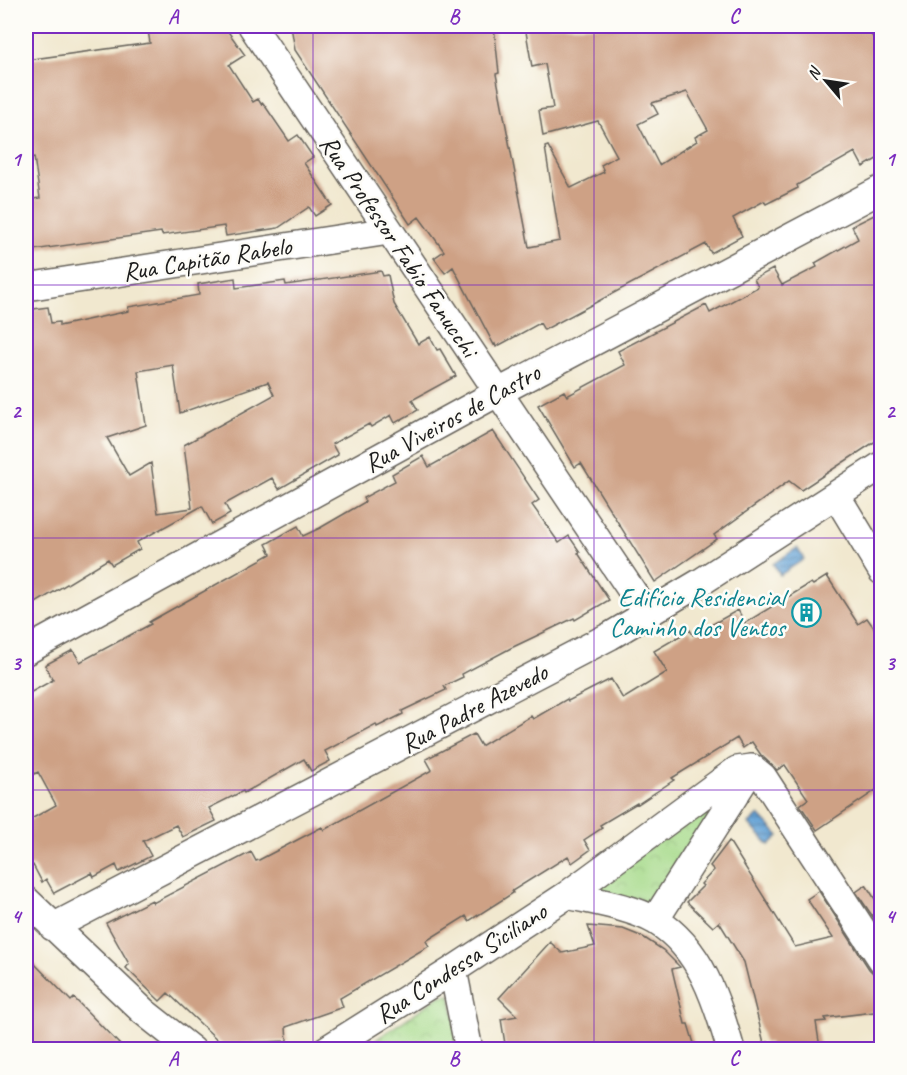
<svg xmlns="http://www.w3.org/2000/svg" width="907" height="1075" viewBox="0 0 907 1075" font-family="Caveat,sans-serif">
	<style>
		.park { fill: url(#park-crowns); stroke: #617b53; stroke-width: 1.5 }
		.water { fill: url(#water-rules); stroke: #405f79; stroke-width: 1.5 }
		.building { fill: #cea185; fill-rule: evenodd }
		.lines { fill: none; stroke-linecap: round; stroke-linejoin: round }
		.minor-casing { stroke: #67635b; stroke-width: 30 }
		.minor { stroke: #fff; stroke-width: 27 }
		.grid { fill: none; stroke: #7b2cbf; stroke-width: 1.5; stroke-opacity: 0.55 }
		.labels { text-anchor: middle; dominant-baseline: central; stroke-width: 5; stroke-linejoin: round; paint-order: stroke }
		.street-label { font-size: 26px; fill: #1c1c1c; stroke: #fdfcf7 }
		.culture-label { font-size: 26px; fill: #0d838f; stroke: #fdfcf7; text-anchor: end }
		.neatline { fill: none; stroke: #7b2cbf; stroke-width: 2 }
		.grid-label { font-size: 20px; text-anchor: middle; font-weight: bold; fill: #7b2cbf }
	</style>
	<defs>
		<pattern id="park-crowns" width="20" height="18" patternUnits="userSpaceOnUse" patternTransform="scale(1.5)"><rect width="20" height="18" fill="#a6da8a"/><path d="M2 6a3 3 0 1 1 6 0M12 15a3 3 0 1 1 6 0" fill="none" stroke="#8eba76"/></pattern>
		<pattern id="water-rules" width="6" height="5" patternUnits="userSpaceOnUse" patternTransform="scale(1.5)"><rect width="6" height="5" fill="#64a2d6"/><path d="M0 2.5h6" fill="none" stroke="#5283ad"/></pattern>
	</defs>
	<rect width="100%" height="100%" fill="#fdfcf7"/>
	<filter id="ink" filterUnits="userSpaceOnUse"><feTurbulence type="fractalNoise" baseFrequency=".0167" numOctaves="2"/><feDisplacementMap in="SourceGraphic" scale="12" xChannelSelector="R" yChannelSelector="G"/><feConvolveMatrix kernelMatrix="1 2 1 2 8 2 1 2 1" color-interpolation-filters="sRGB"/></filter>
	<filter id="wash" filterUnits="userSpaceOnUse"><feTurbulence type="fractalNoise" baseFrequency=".008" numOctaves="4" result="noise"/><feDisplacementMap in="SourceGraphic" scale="24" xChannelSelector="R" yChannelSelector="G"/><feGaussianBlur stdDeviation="1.35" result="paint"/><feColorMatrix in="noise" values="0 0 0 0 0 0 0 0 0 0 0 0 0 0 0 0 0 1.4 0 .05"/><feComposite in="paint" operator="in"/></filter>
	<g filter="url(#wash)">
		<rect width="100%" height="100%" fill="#f1e8cf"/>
		<path class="park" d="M725,795L666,881L644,909L584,893Z
			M450,995L461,1049L361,1050L440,996Z"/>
		<path class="water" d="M797,548L804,559L780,575L773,564Z
			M759,815L779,836L769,845L749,824Z"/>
		<g id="blocks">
			<path class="building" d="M177,26H224L245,55L229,65L253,102L258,99L261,104L263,103L289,141L298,135L313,157L304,163L332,205L315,216L309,207L278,228L226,236L224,226L162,235L161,232L26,251V200L40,198L34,157L26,158V60L150,43L148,30Z
				M291,26H494L499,73L496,74L529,247L560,241L545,147L548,146L571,188L604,172L601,165L617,156L598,121L543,136L539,110L553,108L545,64L532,67L525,26H866L882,52V156L863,167L855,152L797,185L798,188L766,204L764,201L733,218L742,236L711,253L706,244L544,330L540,323L496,347L495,344L494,345L453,267L445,273L434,258L444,251L419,217L410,224L295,50ZM687,92L708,130L695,137L697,141L659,165L638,124L658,114L652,103Z
				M882,211V437L801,490L789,481L714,535L717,539L655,582L581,463L575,467L538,405L564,391L567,396L625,365L618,351L706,305L710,313L758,287L754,279L773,269L782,285L817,267L815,263L858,239L852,226Z
				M381,271L383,276L388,275L394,304L418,344L430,337L437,350L440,349L456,376L412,400L418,410L395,423L391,415L371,427L369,424L332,444L338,455L279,489L272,478L225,504L230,514L212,524L202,506L137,542L140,549L112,565L108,559L26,609V310L48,307L51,323L59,322V326L129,311L128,307L199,295L198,284L235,278L236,288L285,281L286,285ZM173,365L180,413L268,382L274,395L184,445L192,508L158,513L151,463L129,476L107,438L146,425L138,371Z
				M493,431L539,500L532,505L559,543L569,536L580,552L578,553L609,600L575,620L574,618L511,648L462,674L463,677L444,686L446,690L402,711L403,714L377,727L376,724L325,751L330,761L311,771L304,759L244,793L243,791L209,808L216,821L183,837L176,825L143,841L151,856L119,872L116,865L94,877L92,873L54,893L46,879L42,882L33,865L26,869V822L56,805L38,772L26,778V695L53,680L45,665L73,650L80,662L151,624L149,622L271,554L266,544L298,526L303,536L320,528L365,502L363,498L395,481L392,474L423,456L429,467Z
				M827,576L858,624L867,618L882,639V786L817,830L800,805L808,799L785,765L777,770L761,755L752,742L743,748L737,738L672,778L674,780L638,804L637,803L600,825L602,828L584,840L590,850L572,863L568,856L512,891L513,893L469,921L466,916L426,941L429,946L340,998L343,1007L286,1027L287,1041L222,1044L168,993L160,1001L126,968L129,964L106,923L152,900L153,903L251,852L256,861L259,860L322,827L324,830L432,770L426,759L474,734L481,746L531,716L533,719L567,699L568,701L611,679L623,699L667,672L654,651L690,630L693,635L738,610L745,623L811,583L813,585Z
				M729,841L795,947L833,938L807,899L819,891L869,969L874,974L882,976V1011L825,1018L826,1021L816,1022L820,1048L770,1050L769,1042L764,1043L744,962L719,922L713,927L687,902L703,886L701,884L714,870L710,866Z
				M866,885L882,910V930L856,892Z
				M588,926L623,929L643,937L663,950L680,967L672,969L685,1024H688L696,1050H506L501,1019L517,1016L499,998L550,942L562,953L595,946Z
				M26,955L71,1001L74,998L125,1050H26Z"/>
		</g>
	</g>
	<g filter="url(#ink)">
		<use href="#blocks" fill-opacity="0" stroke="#67635b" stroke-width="1.5"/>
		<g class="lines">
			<defs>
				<path id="minor" d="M252,26L648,615
					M26,287L389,231
					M836,495L882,571
					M26,651L497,393L882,189
					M752,768L763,777L882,960
					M567,895C593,901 632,907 656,921C701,948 717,1002 731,1050
					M26,900L144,1012L192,1050
					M655,920L752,768
					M53,927L610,636L701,582L882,465
					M453,970L469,1050
					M326,1050L453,970L567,895L737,770L752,768"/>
			</defs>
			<use href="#minor" class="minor-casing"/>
			<use href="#minor" class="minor"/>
		</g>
	</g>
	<path class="grid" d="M313,26V1050M594,26V1050M26,285H882M26,538H882M26,790H882"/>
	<defs>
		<symbol id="building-ring" viewBox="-11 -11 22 22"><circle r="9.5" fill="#fdfcf7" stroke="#0f9aa8" stroke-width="1.5"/><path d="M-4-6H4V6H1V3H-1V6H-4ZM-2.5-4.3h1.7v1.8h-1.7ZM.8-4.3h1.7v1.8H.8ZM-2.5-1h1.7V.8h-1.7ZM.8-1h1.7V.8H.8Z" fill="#0f9aa8"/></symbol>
	</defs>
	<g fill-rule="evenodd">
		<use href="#building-ring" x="790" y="596" width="33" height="33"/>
	</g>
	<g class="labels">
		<g class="street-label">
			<text transform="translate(399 246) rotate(56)">Rua Professor Fabio Fanucchi</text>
			<text transform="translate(207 259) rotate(-9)">Rua Capitão Rabelo</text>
			<text transform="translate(452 418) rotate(-29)">Rua Viveiros de Castro</text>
			<text transform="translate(474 708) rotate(-28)">Rua Padre Azevedo</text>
			<text transform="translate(461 963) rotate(-33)">Rua Condessa Siciliano</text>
		</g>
		<g class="culture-label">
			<text x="785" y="597">Edifício Residencial<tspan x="785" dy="30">Caminho dos Ventos</tspan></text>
		</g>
	</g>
	<rect width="907" height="1075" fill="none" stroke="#fdfcf7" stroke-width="66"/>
	<g transform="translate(826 81) rotate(299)" stroke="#fdfcf7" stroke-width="4.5" paint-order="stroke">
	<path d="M0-4.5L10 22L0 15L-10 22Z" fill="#1c1c1c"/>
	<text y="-9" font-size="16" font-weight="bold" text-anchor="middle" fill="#1c1c1c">N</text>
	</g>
	<rect x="33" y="33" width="841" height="1009" class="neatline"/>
	<g class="grid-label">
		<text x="173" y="23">A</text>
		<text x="454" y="23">B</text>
		<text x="734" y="23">C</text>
		<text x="16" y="166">1</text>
		<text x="890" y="166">1</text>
		<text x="16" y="418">2</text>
		<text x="890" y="418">2</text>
		<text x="16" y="670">3</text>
		<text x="890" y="670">3</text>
		<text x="16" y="923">4</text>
		<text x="890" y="923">4</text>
		<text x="173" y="1065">A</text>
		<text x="454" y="1065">B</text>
		<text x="734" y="1065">C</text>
	</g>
</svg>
